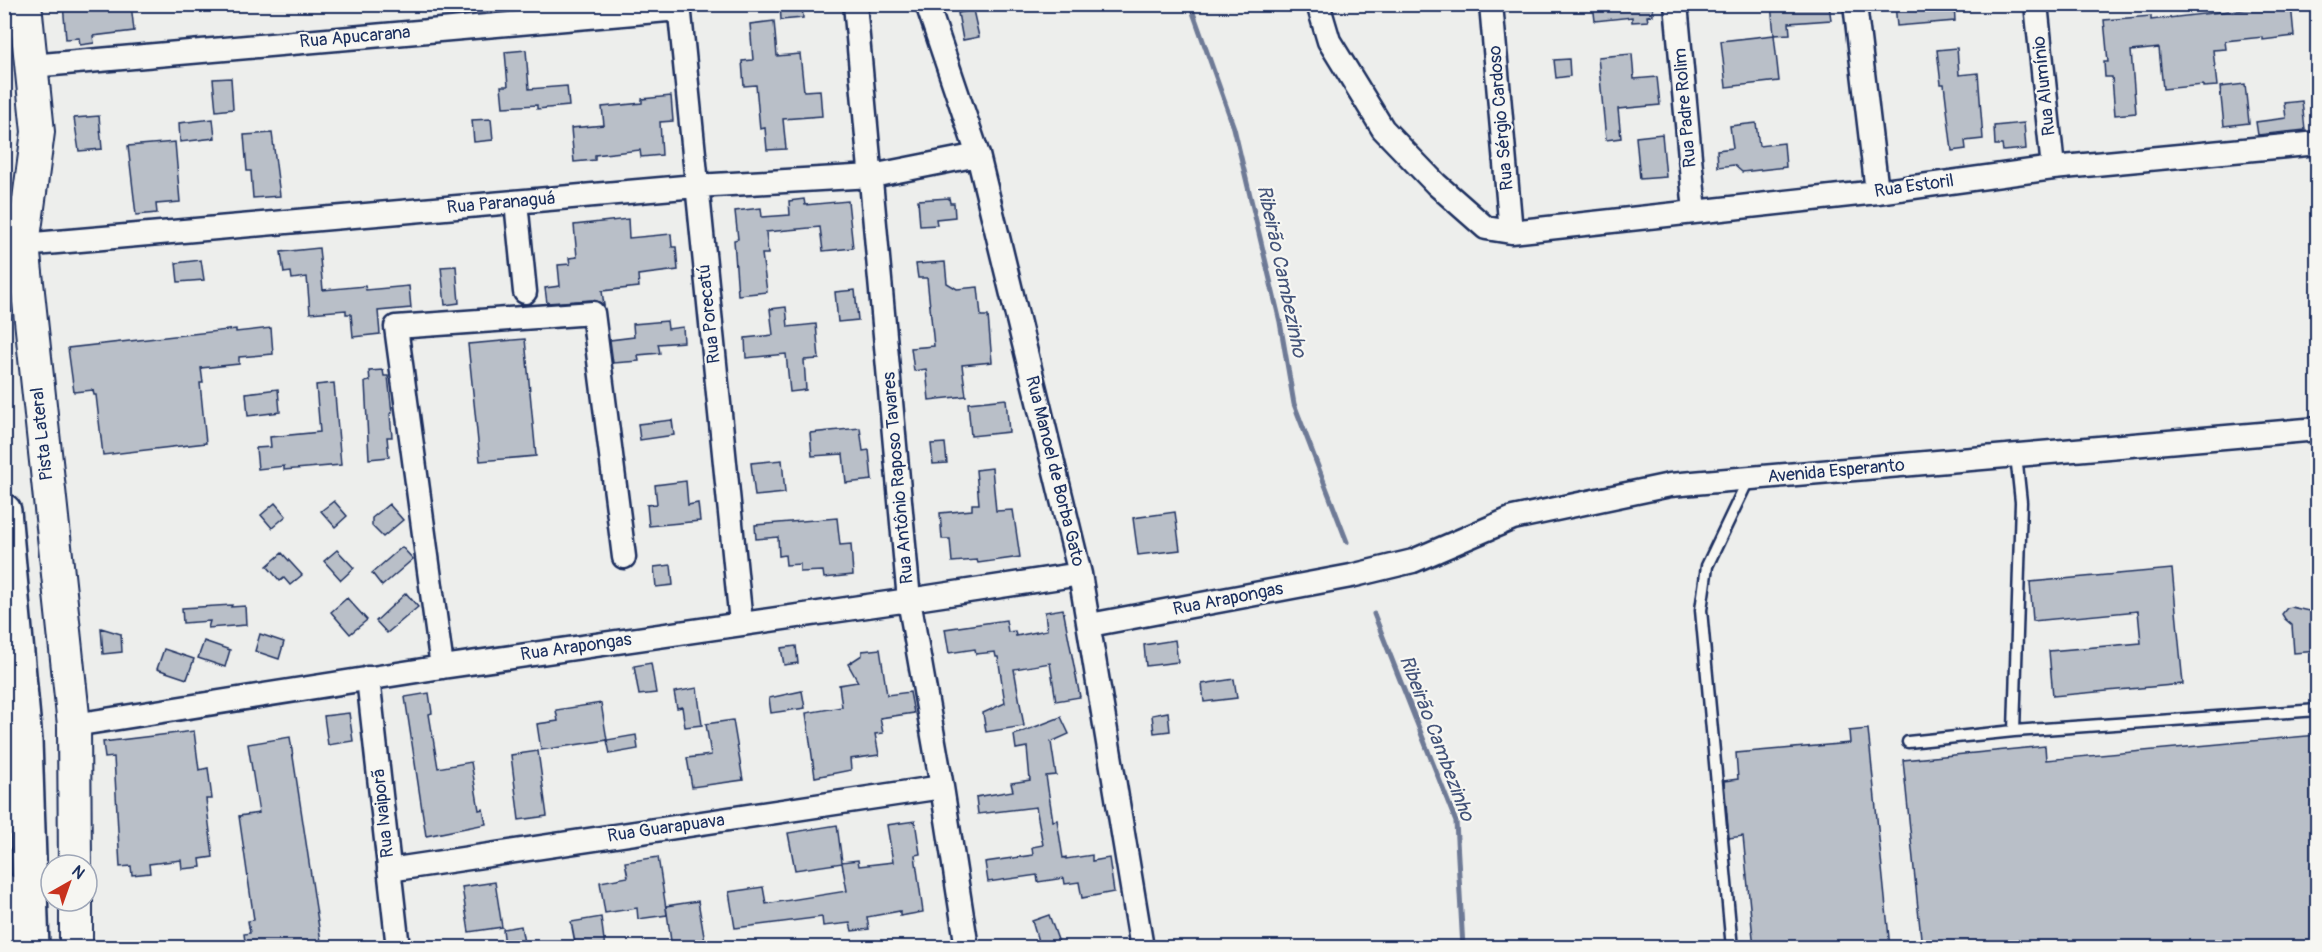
<svg xmlns="http://www.w3.org/2000/svg" width="2322" height="952" viewBox="0 0 2322 952" font-family="Pangolin,sans-serif">
	<style>
		.lines { fill: none; stroke-linecap: round; stroke-linejoin: round }
		.stream { stroke: #6e7a96; stroke-width: 5 }
		.building { fill: #b9bfc8; stroke: #1b2f5e; stroke-width: 1.5 }
		.lane-casing { stroke: #1b2f5e; stroke-width: 15 }
		.street-casing { stroke: #1b2f5e; stroke-width: 27 }
		.secondary-casing { stroke: #1b2f5e; stroke-width: 36 }
		.highway-casing { stroke: #1b2f5e; stroke-width: 38 }
		.lane { stroke: #f6f6f2; stroke-width: 10 }
		.street { stroke: #f6f6f2; stroke-width: 22 }
		.secondary { stroke: #f6f6f2; stroke-width: 32 }
		.highway { stroke: #f6f6f2; stroke-width: 33 }
		.labels { text-anchor: middle; dominant-baseline: central; stroke-width: 4.5; stroke-linejoin: round; paint-order: stroke }
		.street-label { font-size: 18px; fill: #1b2f5e; stroke: #f6f6f2 }
		.water-label { font-size: 20px; font-style: italic; fill: #44547a; stroke: #f6f6f2 }
	</style>
	<rect width="100%" height="100%" fill="#edeeec"/>
	<filter id="ink" filterUnits="userSpaceOnUse"><feTurbulence type="fractalNoise" baseFrequency=".0167" numOctaves="2"/><feDisplacementMap in="SourceGraphic" scale="12" xChannelSelector="R" yChannelSelector="G"/><feConvolveMatrix kernelMatrix="1 2 1 2 8 2 1 2 1" color-interpolation-filters="sRGB"/></filter>
	<g filter="url(#ink)">
		<g class="lines">
			<path class="stream" d="M1190,4L1234,128L1280,322L1294,404L1347,542
				M1374,614L1456,822L1463,948"/>
		</g>
		<path class="building" d="M63,4H80V7L131,4L134,31L93,36L94,43L80,45L79,38L66,39Z
			M780,4H802L803,18L781,20Z
			M1593,4H1653V15L1647,16L1648,21L1632,22V17L1595,21Z
			M1771,4H1787L1788,9L1829,5L1831,20L1789,23L1790,34L1774,35L1779,81L1726,87L1721,41L1774,35Z
			M1895,4H1954L1955,21L1897,26Z
			M2291,4L2294,36L2263,40V37L2225,41L2226,49L2213,50L2217,86L2203,87V85L2163,89L2159,48L2131,51L2136,113L2115,115L2112,77H2105L2104,62H2108L2104,20L2151,16V20Z
			M973,10L979,37L963,40L958,13Z
			M774,21L777,56L800,54L804,91L820,90L822,116L783,119L786,149L767,150L765,128L760,129L756,85L744,86L742,61L753,60L750,24Z
			M1957,48L1959,75L1978,73L1983,139L1965,141L1966,149L1952,151L1944,84H1941L1937,50Z
			M526,50L529,89L567,86L569,106L537,109V105L503,107L501,86H508L505,52Z
			M1632,54L1634,79L1657,77L1660,105L1618,109L1621,138L1606,140L1598,57Z
			M1569,59L1570,76L1556,78L1554,60Z
			M231,78L233,109L216,111L213,79Z
			M2245,84L2249,123L2224,126L2220,87Z
			M671,96L673,121L660,122L662,155L641,157L640,150L595,155V160L574,162L571,128L604,125L602,107L642,103V99Z
			M2302,101L2305,130L2258,135L2256,122L2286,118L2284,103Z
			M99,116L102,149L79,151L74,118Z
			M213,119L215,138L180,142L179,123Z
			M491,119L493,140L474,142L472,120Z
			M1756,123L1759,146L1784,143L1786,167L1742,172L1734,165L1718,167L1717,150L1733,148L1730,126Z
			M2024,123L2026,149L2003,151L2002,145H1995L1994,126Z
			M272,133L280,196L253,198L251,171H247L244,135Z
			M1662,134L1666,177L1640,179L1636,137Z
			M175,142L180,202L156,204L157,213L136,215L128,146Z
			M949,198L950,203H954L955,217L936,219L937,225L920,226L918,200Z
			M804,199L805,205L848,201L853,248L823,251L820,227L766,232L768,254H762L767,292L738,295L734,240L738,239L735,211L761,208L762,217L790,215L789,201Z
			M628,219L629,238L671,234L672,247H676L678,270L638,275L639,287L602,291L604,305L592,300L547,303L545,288L560,286L558,265L570,264L569,258L577,257L574,225Z
			M319,248L323,290L365,286L366,290L409,286L411,308L378,311L380,334L353,337L351,314H346V310L310,313L307,277L292,279L291,272L284,273L281,252Z
			M201,260L204,280L178,282L176,263Z
			M945,262L947,283L957,289L978,287L981,316H988L992,362L962,365L966,396L929,400L926,369L914,371L911,348L934,346L927,278H918L916,264Z
			M456,266L459,303L445,305L441,267Z
			M855,290L858,320L838,322L835,292Z
			M786,307L788,327L816,324L819,359L804,360L806,390L790,392L786,354L746,358L745,338L773,335L770,309Z
			M667,321L668,329L683,327L684,342L658,344L660,353L638,355L639,361L613,363L610,340L634,337L633,324Z
			M271,328L273,354L239,357V364L201,368L203,383H200L206,443L103,455L96,395H94L93,390L74,392L68,348L236,329V332Z
			M525,339L536,456L480,461L468,344Z
			M383,370L384,376H388L392,413L390,414L392,437H387L389,457L369,459L365,382L370,381L369,371Z
			M334,383L341,465L284,470V466L258,469L256,448L271,447L270,437L320,432L316,385Z
			M278,389L280,412L248,416L246,393Z
			M1006,399L1009,432L971,436L968,403Z
			M672,420L674,435L640,440L638,424Z
			M860,428L863,451L869,450L872,480L846,483L843,454L812,456L810,433Z
			M945,443L947,463L933,464L931,444Z
			M782,460L785,493L755,496L751,463Z
			M992,468L996,511L1013,510L1020,557L978,563L977,560L952,562L950,539H942L940,513L972,510V504H979L976,470Z
			M686,481L688,505L698,503L700,521L649,526L647,505L657,504L655,485Z
			M334,501L347,516L335,527L321,511Z
			M275,503L286,516L272,528L261,515Z
			M389,504L403,520L383,537L372,526V518Z
			M1175,512L1180,550L1138,555L1133,518Z
			M837,518L840,545L851,544L853,575L824,578L823,571L800,572V564L786,565L785,555L779,556L778,537L756,539L755,525Z
			M402,547L413,559L382,586L372,573Z
			M337,550L354,568L341,580L324,561Z
			M282,553L302,575L290,585L284,578L280,581L267,566Z
			M671,565L673,585L656,587L654,567Z
			M2172,569L2183,684L2053,696L2049,651L2141,643L2138,611L2033,621L2030,582Z
			M406,593L418,607L387,633L376,621Z
			M347,598L367,620L350,634L331,612Z
			M232,605L231,607L245,606L246,625L208,628L210,621L183,623L182,608Z
			M2291,607L2318,613V651L2294,653L2292,625L2285,619L2282,614L2287,608Z
			M1063,609L1080,697L1056,701L1050,663L1014,669L1024,726L986,732L983,713L1005,703L998,657H996L995,652L976,654L975,649L949,653L945,629L1006,620L1008,632L1015,631L1016,636L1047,630L1045,612Z
			M101,628L121,634L122,652L103,654Z
			M260,634L284,642L279,659L255,651Z
			M1175,640L1178,662L1146,666L1144,645Z
			M204,641L230,650L225,667L198,658Z
			M796,646L798,663L784,665L781,648Z
			M164,649L194,659L187,679L157,669Z
			M880,649L887,695L910,692L914,713L880,718L883,733L875,734L879,755L850,759L851,770L815,777L806,713L842,707L839,685L858,682L848,664L862,655V651Z
			M651,663L656,693L639,695L634,666Z
			M1234,679L1237,698L1204,702L1202,684Z
			M697,688L702,725L685,727L682,707L677,708L674,692Z
			M802,691L805,708L771,713L769,698Z
			M429,693L432,713L429,714L438,768L471,762L479,810L483,809L486,824L426,836L405,697Z
			M601,703L607,740L541,750L537,724L558,721L556,710Z
			M1168,712L1170,731L1154,733L1152,715Z
			M349,713L353,741L328,745L324,716Z
			M1061,717L1069,734L1051,742L1056,775L1046,776L1053,821L1057,820L1063,858L1066,857V859L1092,855V861L1109,858L1114,892L1082,898L1079,882L1065,884L1064,878L1038,882L1037,875L988,882L985,862L1033,855L1032,847L1043,845L1036,807L978,814L976,797L1013,791L1011,783L1030,780L1027,747L1016,749L1014,735Z
			M733,720L743,780L692,787L687,758L711,755L706,724Z
			M1868,729L1890,948H1754L1743,836L1729,838L1724,781L1738,779L1736,753L1850,743L1849,731Z
			M194,731L199,770L208,768L212,799H206L213,857L200,859L201,867L182,869L181,860L149,864L150,873L132,875L131,866L120,867L114,757L105,758L103,742Z
			M636,735L638,749L610,754L607,740Z
			M2318,735V948H1922L1903,760L2045,746L2046,760Z
			M290,737L322,948H246L244,934L250,933L248,921L254,920L239,816L259,813L248,744Z
			M538,751L547,816L519,820L511,755Z
			M915,821L920,854L915,855L923,912L900,916V911L867,917L869,929L852,931L850,923L823,926L822,917L735,928L729,892L763,887L766,904L847,891L842,863L795,870L788,833L837,825L842,862L858,860L859,866L893,862L887,825Z
			M658,857L667,915L638,919L637,908L605,913L600,882L628,877L625,862Z
			M495,882L502,927L469,932L462,887Z
			M698,901L706,948H672L666,906Z
			M1049,915L1061,948H1040L1032,921Z
			M601,917L605,948H576L571,922Z
			M521,926L524,943L505,946L503,929Z"/>
		<g class="lines">
			<defs>
				<path id="lane" d="M2014,731L2021,502L2016,455
					M1908,742L2014,731L2318,710
					M1732,948L1701,610L1707,566L1749,478"/>
				<path id="street" d="M679,4L741,623
					M855,4L909,600L942,787L967,948
					M927,4L978,155L1080,574L1142,948
					M1318,4L1329,41L1383,129L1436,184L1486,228L1511,232L1877,192L2053,168L2318,143
					M1491,4L1511,232
					M1676,4L1695,212
					M1855,4L1877,192
					M2036,4L2053,168
					M31,66L679,9
					M516,202L525,292
					M23,245L696,186L872,176L978,155
					M1090,625L1351,576L1413,561L1513,518L1670,485L2318,429
					M442,667L396,327L593,313L624,557
					M368,678L398,948
					M74,725L442,667L909,600L1080,574
					M389,870L942,787"/>
				<path id="secondary" d="M25,4L38,132L23,245L74,725L75,865
					M76,901V948"/>
				<path id="highway" d="M4,511L25,741L32,948
					M4,891L6,948"/>
			</defs>
			<use href="#lane" class="lane-casing"/>
			<use href="#street" class="street-casing"/>
			<use href="#secondary" class="secondary-casing"/>
			<use href="#highway" class="highway-casing"/>
			<use href="#lane" class="lane"/>
			<use href="#street" class="street"/>
			<use href="#secondary" class="secondary"/>
			<use href="#highway" class="highway"/>
		</g>
	</g>
	<g class="labels">
		<g class="street-label">
			<text transform="translate(355 37) rotate(-5)">Rua Apucarana</text>
			<text transform="translate(2044 86) rotate(-96)">Rua Alumínio</text>
			<text transform="translate(1685 108) rotate(-95)">Rua Padre Rolim</text>
			<text transform="translate(1501 118) rotate(-95)">Rua Sérgio Cardoso</text>
			<text transform="translate(1914 186) rotate(-8)">Rua Estoril</text>
			<text transform="translate(501 203) rotate(-5)">Rua Paranaguá</text>
			<text transform="translate(709 314) rotate(-96)">Rua Porecatú</text>
			<text transform="translate(42 434) rotate(-96)">Pista Lateral</text>
			<text transform="translate(1055 471) rotate(76)">Rua Manoel de Borba Gato</text>
			<text transform="translate(1836 471) rotate(-5)">Avenida Esperanto</text>
			<text transform="translate(898 478) rotate(-95)">Rua Antônio Raposo Tavares</text>
			<text transform="translate(1228 599) rotate(-11)">Rua Arapongas</text>
			<text transform="translate(576 647) rotate(-8)">Rua Arapongas</text>
			<text transform="translate(383 813) rotate(-96)">Rua Ivaiporã</text>
			<text transform="translate(666 828) rotate(-8)">Rua Guarapuava</text>
		</g>
		<g class="water-label">
			<text transform="translate(1282 271) rotate(78)">Ribeirão Cambezinho</text>
			<text transform="translate(1437 738) rotate(69)">Ribeirão Cambezinho</text>
		</g>
	</g>
	<rect width="2322" height="952" fill="none" stroke="#f6f6f2" stroke-width="24"/>
	<rect x="12" y="12" width="2298" height="928" fill="none" stroke="#1b2f5e" stroke-width="2" filter="url(#ink)"/>
	<g transform="translate(69 883) rotate(40)"><circle r="28" fill="#f6f6f2" stroke="#9ea6b7" stroke-width="1.5"/>
	<path d="M0-4.5L10 22L0 15L-10 22Z" fill="#c8321e"/>
	<text y="-9" font-size="16" font-weight="bold" text-anchor="middle" fill="#1b2f5e">N</text>
	</g>
</svg>
